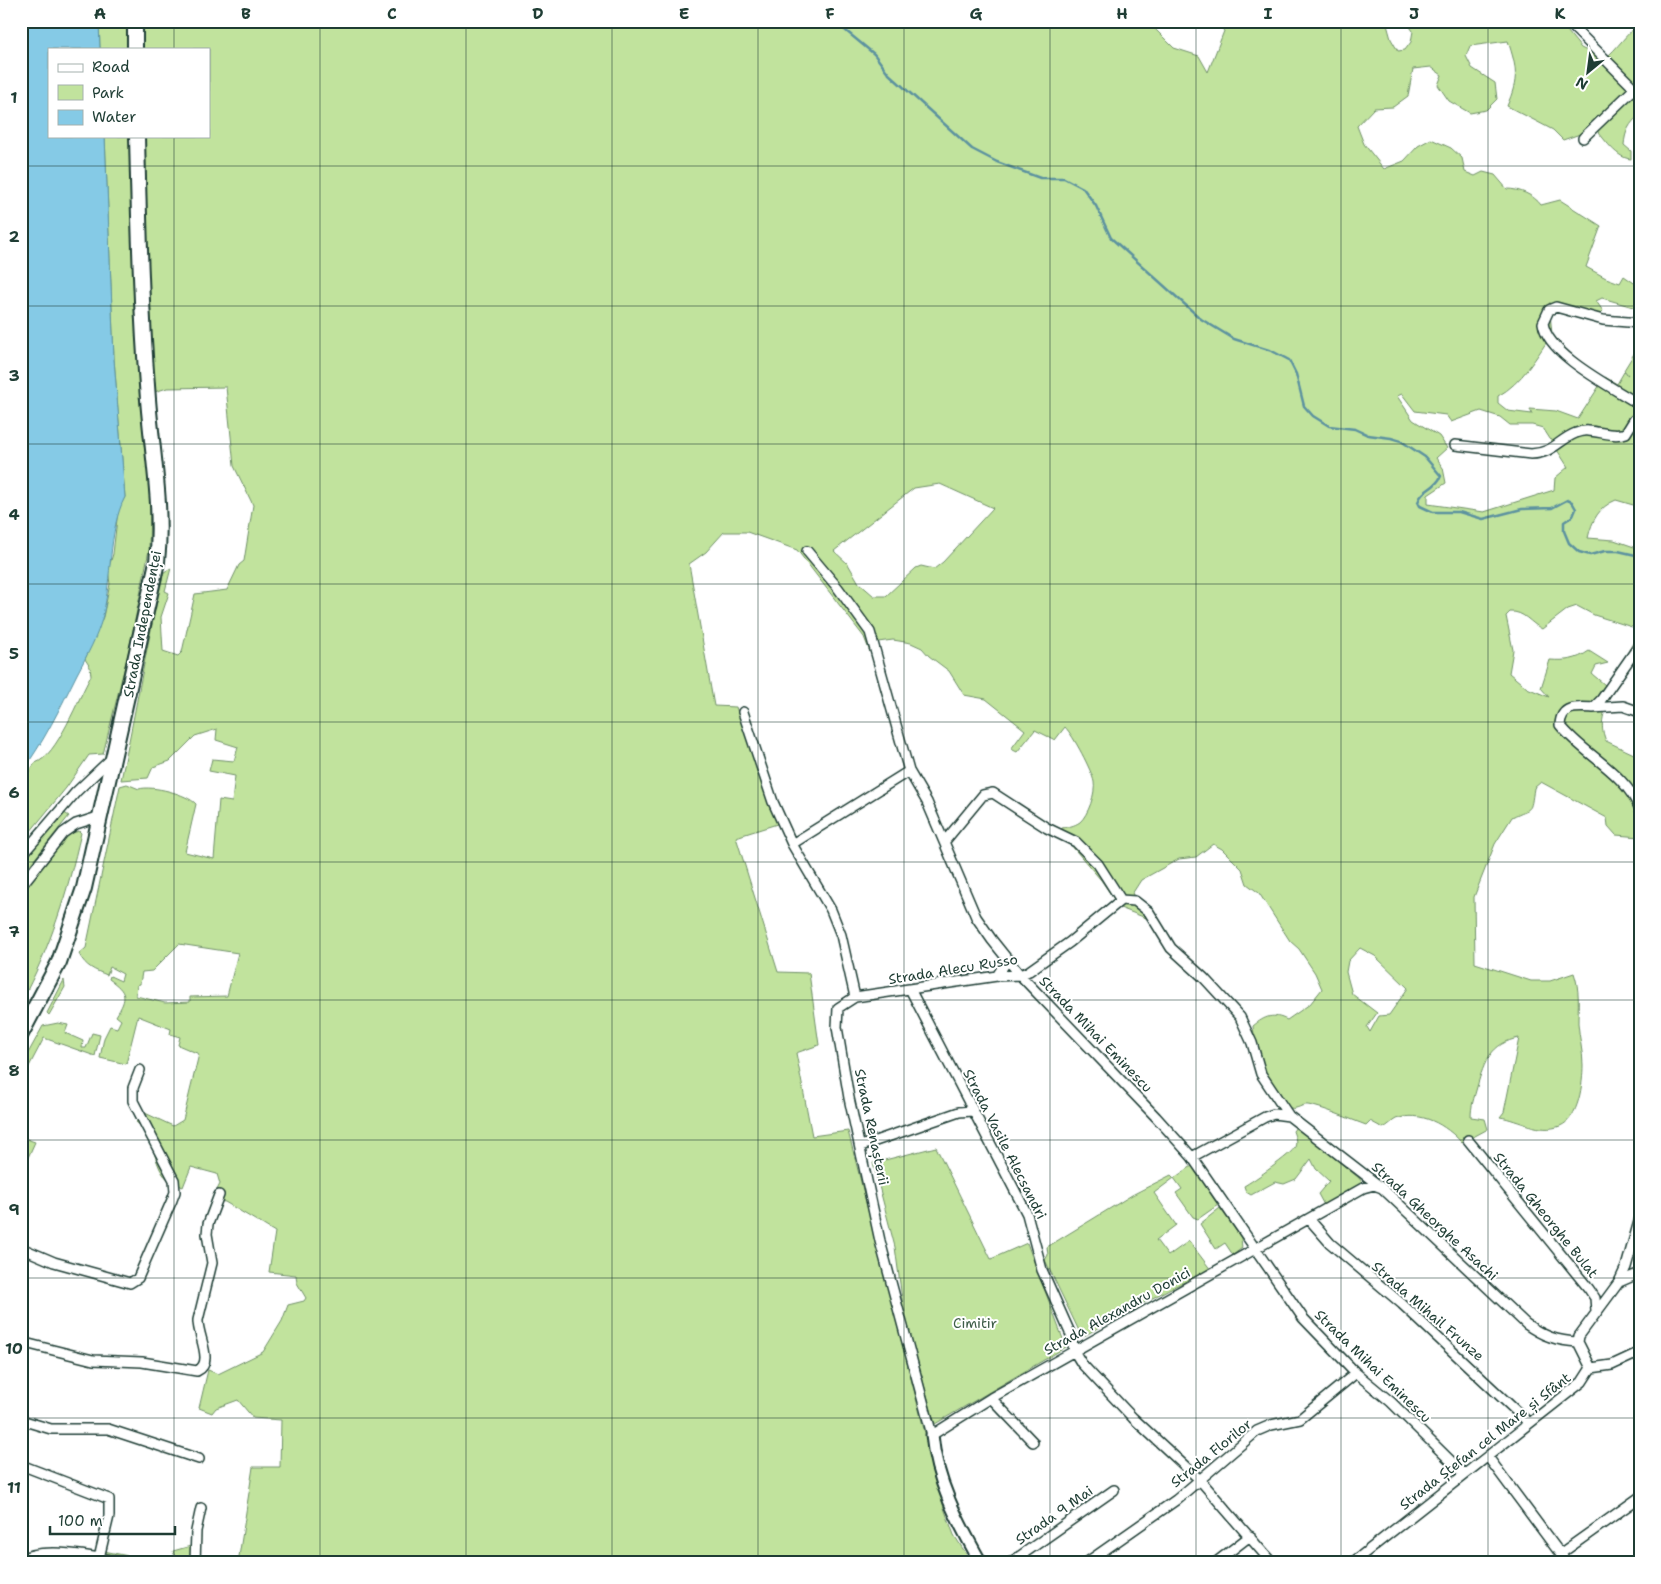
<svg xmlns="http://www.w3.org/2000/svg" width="1661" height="1584" viewBox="0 0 1661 1584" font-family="'Shantell Sans',sans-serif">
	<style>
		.green { fill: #c1e39d; stroke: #709068; fill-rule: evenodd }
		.water { fill: #85cae6; stroke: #5c929f }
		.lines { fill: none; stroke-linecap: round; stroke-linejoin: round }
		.stream { stroke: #5c929f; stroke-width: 2.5 }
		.minor-casing { stroke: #1f3d34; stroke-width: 12 }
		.tertiary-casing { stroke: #1f3d34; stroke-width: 15 }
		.secondary-casing { stroke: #1f3d34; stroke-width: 18 }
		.minor { stroke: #fff; stroke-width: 9 }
		.tertiary { stroke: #fff; stroke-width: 11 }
		.secondary { stroke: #fff; stroke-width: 14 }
		.grid { fill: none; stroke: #1f3d34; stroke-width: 1; stroke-opacity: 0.55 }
		.labels { text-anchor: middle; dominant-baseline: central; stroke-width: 4; stroke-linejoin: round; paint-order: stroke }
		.street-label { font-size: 14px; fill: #1f3d34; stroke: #fff }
		.park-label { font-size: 14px; fill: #3f5e49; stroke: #fff }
		.neatline { fill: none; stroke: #1f3d34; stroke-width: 2 }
		.grid-label { font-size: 16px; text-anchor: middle; font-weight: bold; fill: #1f3d34 }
	</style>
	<rect width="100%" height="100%" fill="#fff"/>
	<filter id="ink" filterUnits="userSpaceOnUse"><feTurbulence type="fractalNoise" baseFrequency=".02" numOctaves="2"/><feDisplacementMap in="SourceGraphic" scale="10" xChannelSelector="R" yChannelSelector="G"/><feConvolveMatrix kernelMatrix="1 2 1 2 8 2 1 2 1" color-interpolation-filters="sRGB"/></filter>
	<g filter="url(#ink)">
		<path class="green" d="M99,21H1147L1174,48L1199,56L1208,72L1224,31L1215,21H1386L1391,39L1398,51L1405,50L1411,42L1413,31L1406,21H1559L1581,48L1604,59C1618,49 1627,31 1640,25V115C1629,123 1625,132 1624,145L1631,151V159C1614,158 1602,134 1590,123L1580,134L1563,140L1553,130L1507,106C1519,78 1517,69 1508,41L1470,46L1466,56L1472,68L1495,83L1497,99L1486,110L1470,113L1449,101L1438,85L1442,75L1431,67L1413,69L1408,96L1393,107L1374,108L1357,126L1364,144L1384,169L1404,161L1418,146L1431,139L1451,148L1462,158L1465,172L1475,176L1483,172L1495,175L1507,189C1519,189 1534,195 1541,205L1560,200L1601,226L1586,267L1606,278L1620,283L1624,276L1640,287V309L1602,298L1596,301L1603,311L1598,316L1549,303L1552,334C1537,356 1522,383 1498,396V403L1508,411L1532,414L1530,409L1556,411L1578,419L1605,377L1617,384L1624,372L1628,375L1624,370L1640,344V507L1616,500C1599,507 1592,520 1588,538L1614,540L1640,549V652L1629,650L1639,633L1635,628L1594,615L1577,606L1568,609L1542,629C1530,623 1524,611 1510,612L1506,616L1513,650L1509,673L1527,688L1549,697L1541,688L1550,660C1566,661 1576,660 1589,651L1608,663L1596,666L1592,674L1611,690C1607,711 1597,719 1606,741L1636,755L1640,746V837L1616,835L1608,826L1607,818L1541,782L1534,788C1530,815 1533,806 1512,817L1495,844L1474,897L1475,963L1531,981H1550L1574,973C1580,990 1578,1006 1578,1023C1579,1037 1583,1051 1583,1065C1583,1083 1579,1119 1560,1126C1540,1134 1519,1120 1500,1117L1504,1112L1519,1038C1491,1043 1484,1062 1477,1087C1474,1098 1471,1106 1471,1117L1485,1119L1488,1129L1462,1143C1446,1125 1421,1110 1396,1119C1392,1121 1388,1126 1383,1128L1370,1121L1366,1125C1352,1120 1322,1107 1308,1105C1302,1104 1297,1110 1290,1108C1271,1101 1254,1044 1253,1026C1265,1016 1273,1013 1287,1020L1310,1004L1322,989L1315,973L1299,949L1290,941L1259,893L1247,884L1242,869L1222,849L1213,844L1196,857L1179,859L1141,880L1132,894L1153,909L1146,918L1120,908L1101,880L1070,844L1057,836L1062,828C1068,827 1074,826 1080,822C1088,815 1096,793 1094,782C1092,771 1073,735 1065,727L1055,740L1035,730L1017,752L1011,749L1025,730L986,699L964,695L949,671L929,656L922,648L911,643L893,640L878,642V648L870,652L864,637L797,550L747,532H724L706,552L689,564L714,706L736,707L777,824L736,837L778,972L809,973L819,1045L796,1053L812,1136L848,1131L944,1508L954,1535L972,1563H238L253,1467H280L281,1420L253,1418L238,1400L216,1408L212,1413L199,1408L208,1370L218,1374L263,1352L282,1321L288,1305L304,1301L306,1298L297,1283L296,1275L269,1272L275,1232L225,1202L212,1200L220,1184L217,1174L191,1167L183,1187C176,1184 167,1180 163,1174C154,1162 152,1132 136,1122L145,1113L173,1126L183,1120L199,1054L178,1045L180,1037L170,1034L171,1029L138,1016L126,1064L100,1058L104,1038L110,1026L117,1028L121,1020L116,1016C128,997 127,992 109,979L110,976L121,981L123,974L110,967L107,975C94,970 86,967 79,954L86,948L120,786L127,784L139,789C152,785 187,794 196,804L185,852L214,859L219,800L232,802L235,776L209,771L212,759L234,761L238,747L216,740L217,729L195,736L170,761L153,767L148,778L121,780C136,710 147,641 164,572L171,568L165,591L169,593L161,617L163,651L178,656L182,652L195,594L227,590L239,565L244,561L253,505L234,466L226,387L167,388L139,397L143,420L150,502L149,550L129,650L103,754L89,755L66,788L21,843V784L35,763C57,757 79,696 91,676L90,667L85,659L103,617L110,584L108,570L113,554L118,510L125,497L114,359L105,136H209V49H100ZM1402,394L1415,411L1446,415L1451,422L1481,411L1500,417L1510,425H1532L1543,428L1568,467L1555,478L1554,490L1484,512L1428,504V495L1446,483L1443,468L1436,458L1447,448L1439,436L1413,420L1397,396ZM940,484L993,508L943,562L934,569L921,566L916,568L886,596H874L859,583L848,564L834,551L914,488ZM179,944L238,953L227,996L190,997V1002L165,1003L136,996L137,985L140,984L142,972L152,971ZM1360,948L1375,956L1408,988L1389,1015L1379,1016L1370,1032L1367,1027L1377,1013L1352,994L1346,972L1348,961Z
			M63,812L69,816L21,876V865Z
			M79,831L81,833C67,894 51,946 21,1002V893L69,834Z
			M64,980L65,987L49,1015L47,1013Z
			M58,1023L68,1025L65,1033L83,1041L82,1048H86L92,1033L100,1035L95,1056L44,1038L24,1076L21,1075V1066L43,1026Z
			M1296,1127L1359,1178L1362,1182L1358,1188L1325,1207L1318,1194L1329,1181L1316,1169L1311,1159L1296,1179L1284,1184L1275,1182L1251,1195L1246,1192L1244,1186C1253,1181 1292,1154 1295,1147C1297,1141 1295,1137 1293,1131Z
			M21,1137L35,1142L21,1173Z
			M936,1147L991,1259L1027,1243L1066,1347L935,1424L904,1313L895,1247L873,1163Z
			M1192,1166L1218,1205L1198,1219L1193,1217L1176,1193L1182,1189L1174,1178L1154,1193L1176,1225L1156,1240L1168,1256L1189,1241L1211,1270L1169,1289L1082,1337L1045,1260L1048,1255L1047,1247L1132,1195L1171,1175L1174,1178Z
			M1220,1208L1241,1238L1242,1248L1233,1255L1225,1243L1216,1249L1200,1224Z
			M198,1544L200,1563H177L173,1551Z
			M104,1551L148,1560L152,1563H61L52,1560L50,1552L95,1553Z"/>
		<path class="water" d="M21,21H99L100,49H49V136H105L114,359L125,497C108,530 112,579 103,615C98,636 87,655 77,674C60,708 44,742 21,773Z"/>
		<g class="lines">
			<path class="stream" d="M834,21L874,54L889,74L972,149L997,162L1040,178H1064L1083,188L1096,206L1111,238L1201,319L1234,339L1272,351L1289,360L1296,374L1304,406L1313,416L1329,426L1355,429L1368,435L1391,438L1401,441L1425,457L1441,476C1436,489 1422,489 1418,502L1420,506L1433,512H1459L1483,519L1522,509L1552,508L1567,500L1572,502L1576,509L1573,516L1564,522V531L1569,543L1579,552L1590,555L1605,551H1618L1640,556"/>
			<defs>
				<path id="minor" d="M1567,21L1640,94
					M1583,138L1633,90
					M1640,323L1603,320L1556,307L1549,310L1543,323C1547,355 1614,388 1640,405
					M1455,445L1531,454C1554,453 1558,440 1576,433C1592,426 1609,439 1626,433L1634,420L1640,415
					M807,551L838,588L870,632L909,771L927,802L976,917L992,940L1020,975L1156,1117L1192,1157L1303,1318L1356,1373L1391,1402L1464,1474
					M1640,644L1601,700L1593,708C1577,707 1561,705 1560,725C1585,756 1624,771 1640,809
					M1593,708L1623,706L1640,712
					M743,712L773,802L792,844L831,910L841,935L855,997
					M945,841L983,795L993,793L1047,828L1076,842L1098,864L1121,900L1135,901L1149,912L1171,948L1204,978L1240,1017L1252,1043L1261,1074L1289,1116L1382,1188L1526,1324C1543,1336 1557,1341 1578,1342
					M792,844L909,771
					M21,856L76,792L113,757
					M21,886L63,833L76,824L101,816
					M1121,900L1070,942L1029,971L1020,975L997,976L855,997L838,1008L837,1027L849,1098L880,1241L932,1435L991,1398L1363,1188L1374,1185L1382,1188
					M997,976L1008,959
					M911,991L1027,1214L1042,1270L1071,1335L1074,1351L1082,1364L1133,1418L1200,1480L1272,1563
					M1468,1140L1589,1289L1595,1298L1596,1311
					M861,1146L959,1112L972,1111
					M1192,1157L1265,1117L1274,1114L1289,1116
					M1309,1219L1330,1243L1402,1304L1529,1423
					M21,1248L54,1262L130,1283L138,1278L172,1200L175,1192L174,1180L133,1101V1088L140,1070
					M1619,1282L1640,1273
					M21,1342L93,1360L142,1362L197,1371C215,1363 197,1335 198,1320L212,1263L207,1234L208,1224L219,1195
					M1591,1368L1612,1365L1640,1352
					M991,1398L1033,1442
					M21,1420L51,1429H108L199,1459
					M1488,1457L1567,1563
					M21,1465L109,1499V1516L99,1558
					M1560,1554L1640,1497
					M21,1560C41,1545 102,1558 126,1563
					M195,1563L196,1531L201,1508
					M1010,1563L1114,1490
					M1086,1563L1176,1500L1257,1431L1271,1425L1300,1419L1356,1373
					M1215,1563L1250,1536
					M1352,1563L1582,1382L1591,1368L1578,1342L1579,1336L1619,1282L1626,1267L1640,1218"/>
				<path id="tertiary" d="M932,1435C936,1481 958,1522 981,1563"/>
				<path id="secondary" d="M135,21V49
					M21,1034L59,962L84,888L157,562C163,509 152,452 148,399C141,311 139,224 137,136"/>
			</defs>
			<use href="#minor" class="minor-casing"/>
			<use href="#tertiary" class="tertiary-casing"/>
			<use href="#secondary" class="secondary-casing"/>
			<use href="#minor" class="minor"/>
			<use href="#tertiary" class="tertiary"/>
			<use href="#secondary" class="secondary"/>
		</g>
	</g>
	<path class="grid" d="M174,21V49M320,21V1563M466,21V1563M612,21V1563M758,21V1563M904,21V1563M1050,21V1563M1196,21V1563M1341,21V1563M1488,21V1563M174,136V1563M21,166H1640M21,306H1640M21,444H1640M21,584H1640M21,722H1640M21,862H1640M21,1000H1640M21,1140H1640M21,1278H1640M21,1418H1640"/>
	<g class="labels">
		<g class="street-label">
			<text transform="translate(142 624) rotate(-79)">Strada Independenței</text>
			<text transform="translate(953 969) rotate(-9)">Strada Alecu Russo</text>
			<text transform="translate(1096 1034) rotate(46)">Strada Mihai Eminescu</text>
			<text transform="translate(872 1127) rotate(78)">Strada Renașterii</text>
			<text transform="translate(1005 1144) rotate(63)">Strada Vasile Alecsandri</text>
			<text transform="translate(1546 1215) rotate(51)">Strada Gheorghe Bulat</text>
			<text transform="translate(1435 1221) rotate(43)">Strada Gheorghe Asachi</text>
			<text transform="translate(1117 1311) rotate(-29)">Strada Alexandru Donici</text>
			<text transform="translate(1428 1311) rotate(41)">Strada Mihail Frunze</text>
			<text transform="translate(1373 1366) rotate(44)">Strada Mihai Eminescu</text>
			<text transform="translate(1485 1441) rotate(-38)">Strada Ștefan cel Mare și Sfânt</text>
			<text transform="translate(1211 1453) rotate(-39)">Strada Florilor</text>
			<text transform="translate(1054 1515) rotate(-35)">Strada 9 Mai</text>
		</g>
		<g class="park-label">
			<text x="975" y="1323">Cimitir</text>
		</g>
	</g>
	<rect width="1661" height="1584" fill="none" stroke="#fff" stroke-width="55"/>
	<rect x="48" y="48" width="162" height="90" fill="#ffffff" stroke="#a5b1ae"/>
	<rect x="58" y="64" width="25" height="8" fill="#ffffff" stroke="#a5b1ae"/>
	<text x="92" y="72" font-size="15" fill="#1f3d34">Road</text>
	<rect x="58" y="85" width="25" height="15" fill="#c1e39d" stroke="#a5b1ae"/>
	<text x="92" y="98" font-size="15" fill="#1f3d34">Park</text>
	<rect x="58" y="110" width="25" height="15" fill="#85cae6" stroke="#a5b1ae"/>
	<text x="92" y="122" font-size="15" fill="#1f3d34">Water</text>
	<g transform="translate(1588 72) rotate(209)" stroke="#ffffff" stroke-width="4" paint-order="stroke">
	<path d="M0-4L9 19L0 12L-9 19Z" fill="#1f3d34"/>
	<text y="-8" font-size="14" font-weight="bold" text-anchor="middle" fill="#1f3d34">N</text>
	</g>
	<path d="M50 1526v8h125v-8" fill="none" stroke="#1f3d34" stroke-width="2.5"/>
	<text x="58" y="1526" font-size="15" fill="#1f3d34" stroke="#ffffff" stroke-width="4" paint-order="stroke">100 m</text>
	<rect x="28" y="28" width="1606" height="1528" class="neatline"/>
	<g class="grid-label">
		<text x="100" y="19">A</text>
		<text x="246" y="19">B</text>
		<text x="392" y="19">C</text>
		<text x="538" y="19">D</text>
		<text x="684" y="19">E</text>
		<text x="830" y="19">F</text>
		<text x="976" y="19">G</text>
		<text x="1122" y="19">H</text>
		<text x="1268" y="19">I</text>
		<text x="1414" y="19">J</text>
		<text x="1560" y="19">K</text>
		<text x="14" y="103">1</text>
		<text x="14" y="242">2</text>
		<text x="14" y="381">3</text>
		<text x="14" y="520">4</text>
		<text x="14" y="659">5</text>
		<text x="14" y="798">6</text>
		<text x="14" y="937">7</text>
		<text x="14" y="1076">8</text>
		<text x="14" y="1215">9</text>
		<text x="14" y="1354">10</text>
		<text x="14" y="1493">11</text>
	</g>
</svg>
